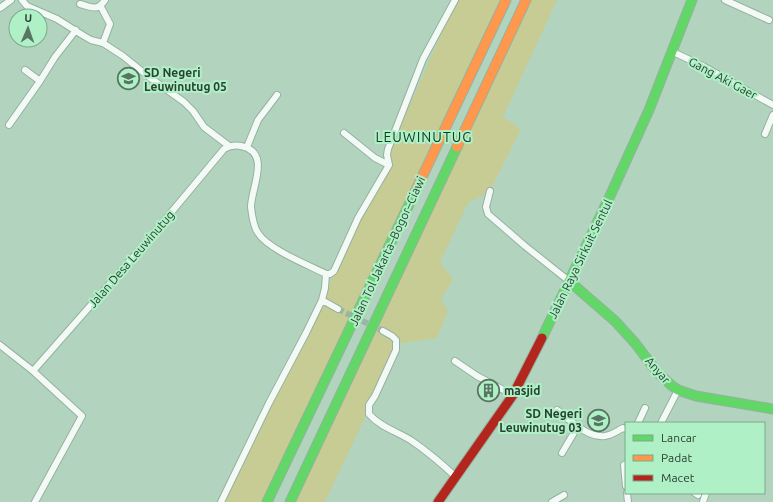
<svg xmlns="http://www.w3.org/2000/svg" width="773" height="502" viewBox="0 0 773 502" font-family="Ubuntu,sans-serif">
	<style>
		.green { fill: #c7cb94 }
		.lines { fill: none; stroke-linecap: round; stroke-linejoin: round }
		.street-tunnel { stroke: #96b7a2; stroke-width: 6; stroke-dasharray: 6 3; stroke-linecap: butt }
		.street-casing { stroke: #95b1a0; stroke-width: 8 }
		.fast-casing { stroke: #95b1a0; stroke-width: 11 }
		.slow-casing { stroke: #95b1a0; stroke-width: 11 }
		.jam-casing { stroke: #95b1a0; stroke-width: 11 }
		.street { stroke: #f3f9f5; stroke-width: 6 }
		.fast { stroke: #63d668; stroke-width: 9 }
		.slow { stroke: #ff974d; stroke-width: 9 }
		.jam { stroke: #b3261e; stroke-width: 9 }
		.labels { text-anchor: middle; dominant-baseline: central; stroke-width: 4; stroke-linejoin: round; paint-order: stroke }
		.poi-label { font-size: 12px; font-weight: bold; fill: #284231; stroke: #b0f0c7; text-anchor: start }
		.street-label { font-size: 12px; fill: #284231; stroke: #b0f0c7 }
		.quarter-label { font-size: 14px; letter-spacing: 1px; fill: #104026; stroke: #b0f0c7 }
	</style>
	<rect width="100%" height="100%" fill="#b2d4be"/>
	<path class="green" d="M456,0H506L267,502H219L306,333L365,208L389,165L387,157Z
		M527,0H557L503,117L521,129L490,191L468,203L440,262L453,279L441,300L448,311L437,338L396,344L369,409L325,502H289Z"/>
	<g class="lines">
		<path class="street-tunnel" d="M338,309L383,331"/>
		<defs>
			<path id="street" d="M22,0L27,6L57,19L84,36L91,40L103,43L123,56L149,77L184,102L193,111L204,127L229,146
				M725,0L769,20
				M80,4C92,7 97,12 105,0
				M101,7L110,24L103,43
				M0,8L11,0
				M673,52L703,66L773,105
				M25,70L40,81
				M9,125L40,81L55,57L76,30
				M344,133L375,158L389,165
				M765,134L773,115
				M247,147L258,120L277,95
				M490,191L486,207L488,214L525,246L569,281
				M326,274L325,288L322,300L338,309
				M383,331L392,336L396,340V350L375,396L369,405V414C380,427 398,432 412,441C428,452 442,464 456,477
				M0,345L33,371L82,416L35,502
				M455,361L477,376L513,395
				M33,371L149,239L224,149C229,146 235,145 241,146C272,152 251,188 251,207C252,215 253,226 258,233C268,249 308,265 326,274H330L334,271L358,218L389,165L387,155L388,149L423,59L455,0
				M557,410C570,420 587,438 605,436C612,435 617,431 623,428L626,429
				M638,423L645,408
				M661,423L678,390
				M562,453L578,426
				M626,464L624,465L626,486
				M627,493L628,502
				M695,493L698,495
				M221,502L269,403L306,333L322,300
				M552,502L564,495
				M703,502L706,493"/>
			<path id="fast" d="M569,281L615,321L635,343L657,372L671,385L678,390L696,396L773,409
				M542,338L610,196L649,110L692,0
				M267,502L414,194
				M290,502L457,147"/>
			<path id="slow" d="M457,147L526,0
				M414,194L506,0"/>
			<path id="jam" d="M438,502L513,395L542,338"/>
		</defs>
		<use href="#street" class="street-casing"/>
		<use href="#fast" class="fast-casing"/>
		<use href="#slow" class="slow-casing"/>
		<use href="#jam" class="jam-casing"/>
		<use href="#street" class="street"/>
		<use href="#fast" class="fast"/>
		<use href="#slow" class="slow"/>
		<use href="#jam" class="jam"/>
	</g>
	<defs>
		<symbol id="school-ring" viewBox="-11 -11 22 22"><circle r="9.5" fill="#b0f0c7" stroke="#587562" stroke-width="1.5"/><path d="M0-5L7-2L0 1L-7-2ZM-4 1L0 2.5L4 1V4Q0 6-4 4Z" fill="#587562"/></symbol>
		<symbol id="building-ring" viewBox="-11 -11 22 22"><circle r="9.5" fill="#b0f0c7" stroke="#587562" stroke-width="1.5"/><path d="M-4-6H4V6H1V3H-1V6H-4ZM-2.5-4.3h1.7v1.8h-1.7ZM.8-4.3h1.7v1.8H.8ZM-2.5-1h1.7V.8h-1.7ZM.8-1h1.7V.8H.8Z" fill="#587562"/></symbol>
	</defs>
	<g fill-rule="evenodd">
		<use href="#school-ring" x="116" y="66" width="25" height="25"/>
		<use href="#building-ring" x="476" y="378" width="25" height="25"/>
		<use href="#school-ring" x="586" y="408" width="25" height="25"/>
	</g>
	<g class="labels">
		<g class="poi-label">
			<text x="144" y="72">SD Negeri<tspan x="144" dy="14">Leuwinutug 05</tspan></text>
			<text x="504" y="390">masjid</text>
			<text x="582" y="413" text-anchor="end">SD Negeri<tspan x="582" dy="14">Leuwinutug 03</tspan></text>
		</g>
		<g class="street-label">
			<text transform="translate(723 78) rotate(28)">Gang Aki Gaer</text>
			<text transform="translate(387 251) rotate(-65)">Jalan Tol Jakarta–Bogor–Ciawi</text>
			<text transform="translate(131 259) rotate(-49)">Jalan Desa Leuwinutug</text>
			<text transform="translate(580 259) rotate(-64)">Jalan Raya Sirkuit Sentul</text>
			<text transform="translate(658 370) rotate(49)">Anyar</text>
		</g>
		<g class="quarter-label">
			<text x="424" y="137">LEUWINUTUG</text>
		</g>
	</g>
	<rect x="625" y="422" width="140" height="72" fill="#b0f0c7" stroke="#7aaa8b"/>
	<rect x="633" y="435" width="20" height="6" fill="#63d668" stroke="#7aaa8b"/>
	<text x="661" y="442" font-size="12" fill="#284231">Lancar</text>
	<rect x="633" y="455" width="20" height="6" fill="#ff974d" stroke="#7aaa8b"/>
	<text x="661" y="462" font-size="12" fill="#284231">Padat</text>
	<rect x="633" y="475" width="20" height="6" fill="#b3261e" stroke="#7aaa8b"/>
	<text x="661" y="482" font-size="12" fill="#284231">Macet</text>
	<g transform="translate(28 28) rotate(2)"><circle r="19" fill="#b0f0c7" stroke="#7aaa8b"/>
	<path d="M0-3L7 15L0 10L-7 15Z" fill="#587562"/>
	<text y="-6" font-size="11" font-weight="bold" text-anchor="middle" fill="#284231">U</text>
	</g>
</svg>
